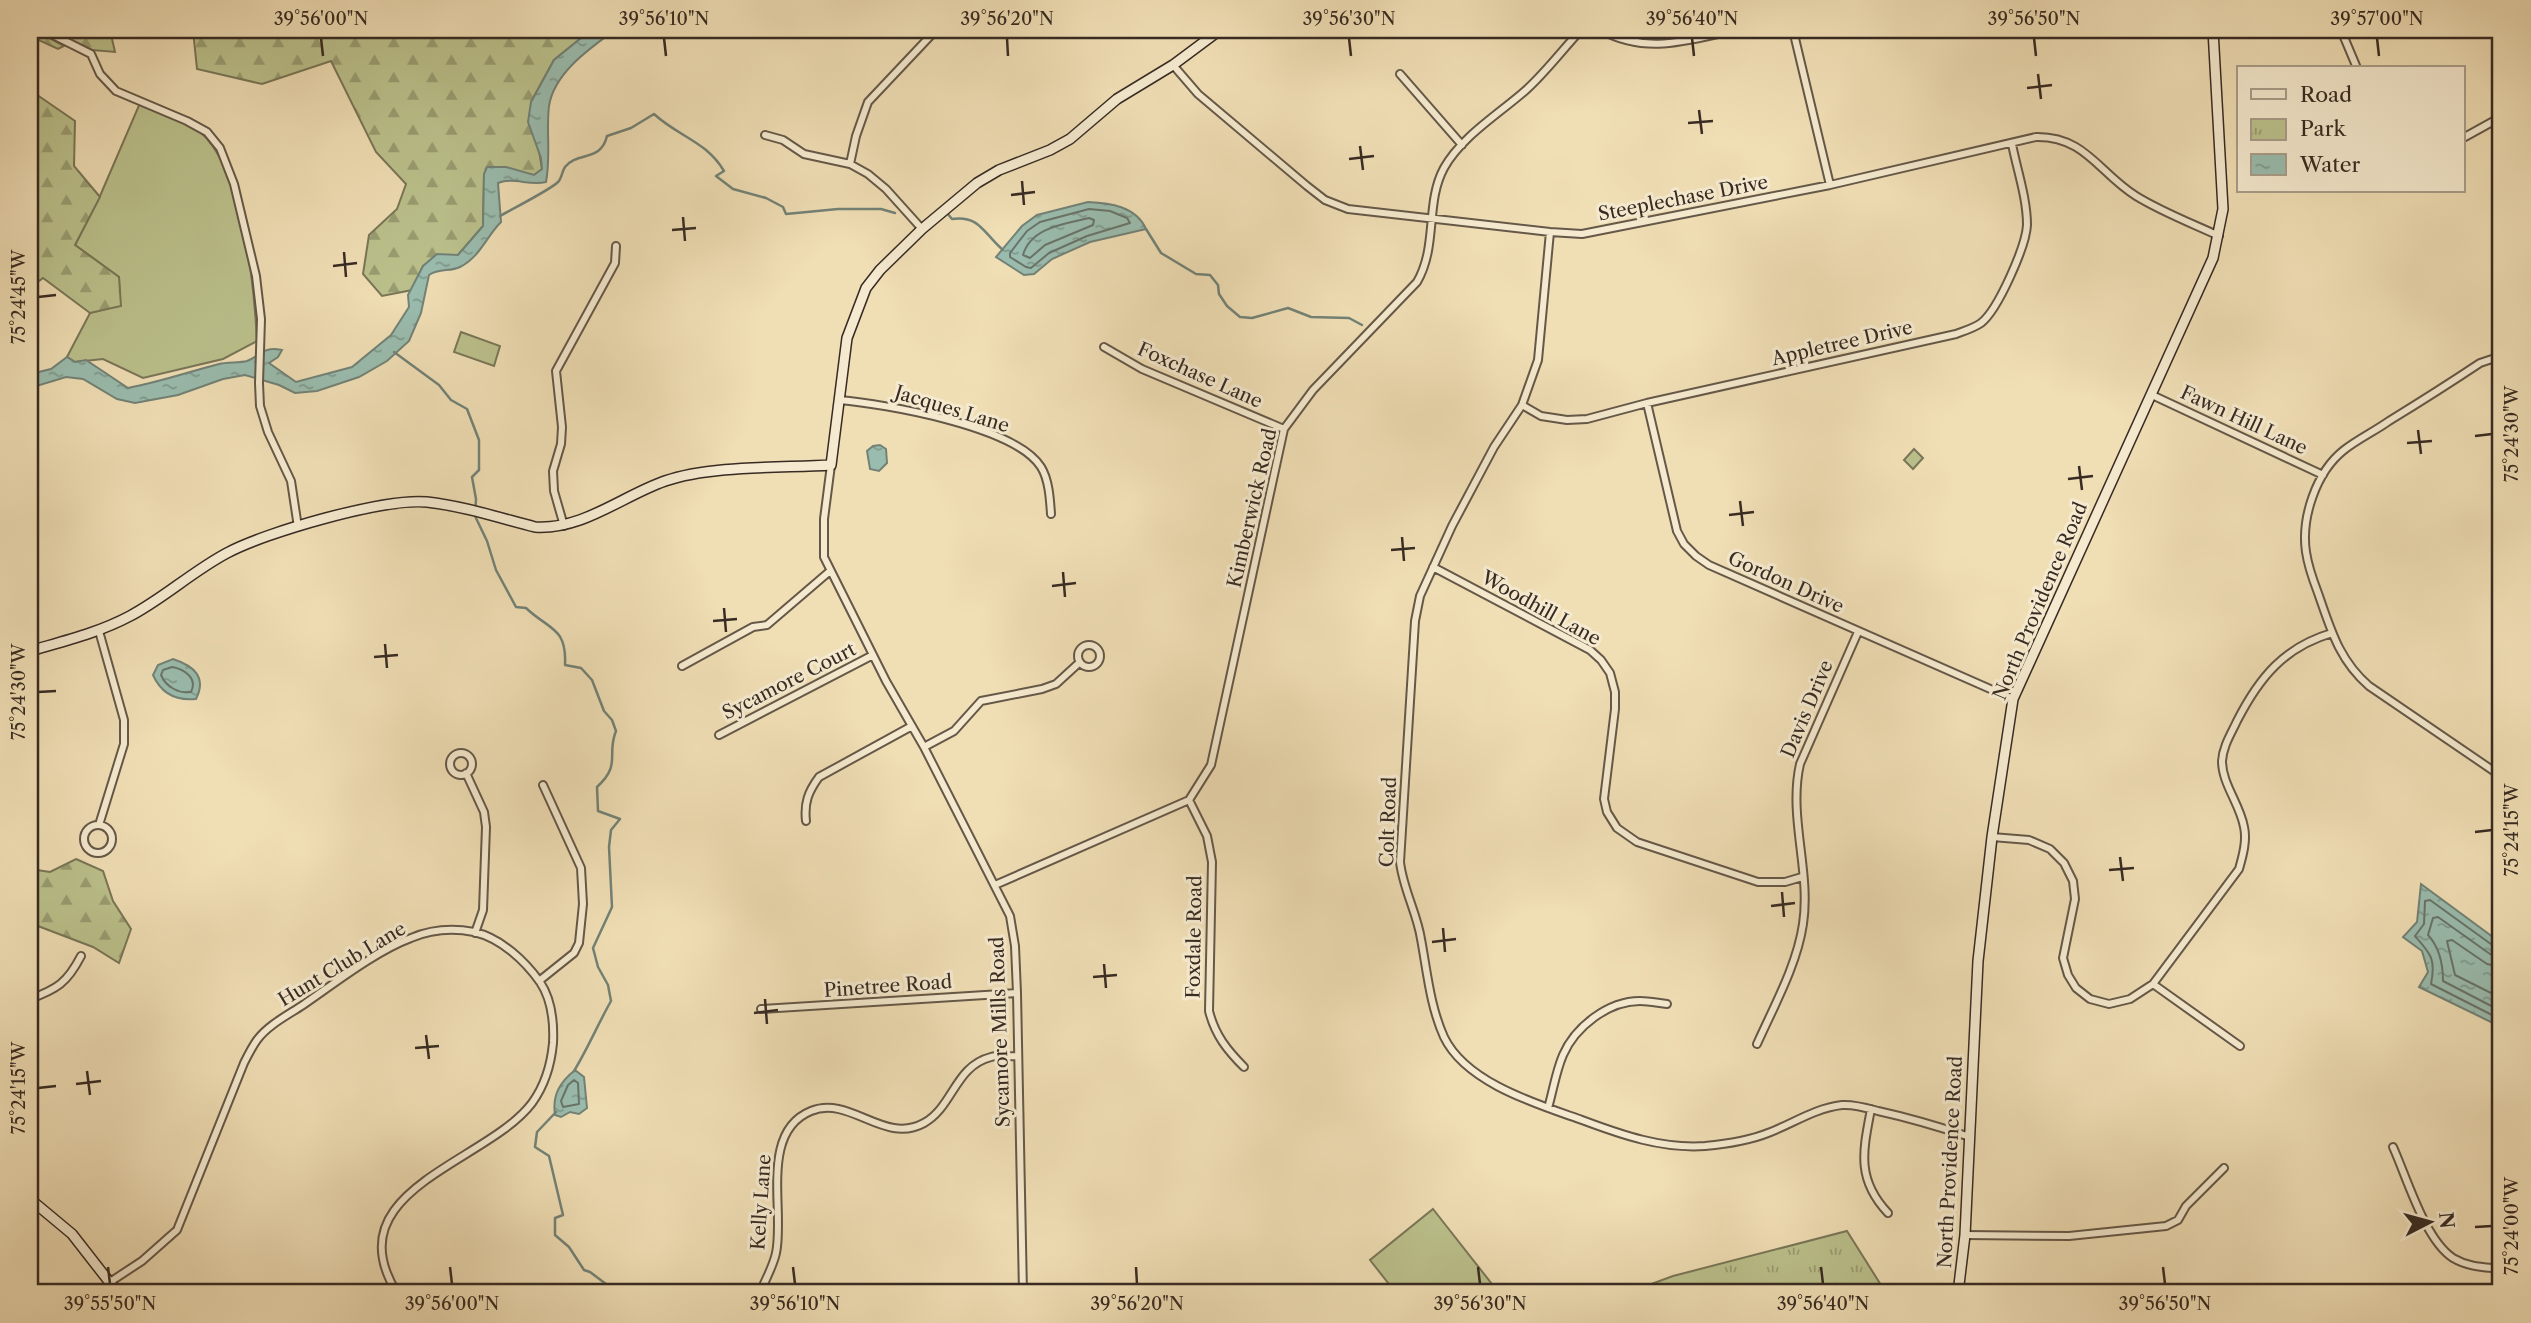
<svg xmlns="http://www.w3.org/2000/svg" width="2531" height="1323" viewBox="0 0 2531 1323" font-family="'Libre Caslon Text',serif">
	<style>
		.grass { fill: #bbc18c; stroke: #797658; stroke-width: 2 }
		.forest { fill: url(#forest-firs); stroke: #797658; stroke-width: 2 }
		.park { fill: url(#park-tufts); stroke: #797658; stroke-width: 2 }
		.water { fill: url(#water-ripples); stroke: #728276; stroke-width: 2 }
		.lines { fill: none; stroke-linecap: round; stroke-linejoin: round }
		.shore { stroke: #687468; stroke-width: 2 }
		.stream { stroke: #728276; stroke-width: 2.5 }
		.street-casing { stroke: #655848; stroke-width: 10 }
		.secondary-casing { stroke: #372b23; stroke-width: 12 }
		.street { stroke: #f5eacf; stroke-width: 6 }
		.secondary { stroke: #f5eacf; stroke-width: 9 }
		.ticks { fill: none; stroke: #372b23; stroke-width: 2.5 }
		.labels { text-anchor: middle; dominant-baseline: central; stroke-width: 6; stroke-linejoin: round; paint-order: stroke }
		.street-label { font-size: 19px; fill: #372b23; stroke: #f5eacf }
		.neatline { fill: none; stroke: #372b23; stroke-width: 2.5 }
		.ticks-label { font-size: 18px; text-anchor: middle; fill: #372b23 }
	</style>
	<defs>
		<pattern id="forest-firs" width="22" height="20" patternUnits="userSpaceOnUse" patternTransform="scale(1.75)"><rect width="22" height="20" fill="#bbc18c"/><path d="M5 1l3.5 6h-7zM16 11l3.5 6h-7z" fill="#999d72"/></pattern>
		<pattern id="park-tufts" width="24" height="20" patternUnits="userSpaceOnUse" patternTransform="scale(1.75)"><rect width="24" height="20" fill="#bbc18c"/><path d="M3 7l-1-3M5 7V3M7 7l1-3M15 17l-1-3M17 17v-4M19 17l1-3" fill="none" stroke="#999d72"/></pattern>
		<pattern id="water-ripples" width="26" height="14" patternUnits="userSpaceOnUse" patternTransform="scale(1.75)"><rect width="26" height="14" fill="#9abcae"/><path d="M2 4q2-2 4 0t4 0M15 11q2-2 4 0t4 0" fill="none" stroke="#7e998d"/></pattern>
	</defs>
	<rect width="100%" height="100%" fill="#f0deb5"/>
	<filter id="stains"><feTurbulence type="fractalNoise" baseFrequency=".00286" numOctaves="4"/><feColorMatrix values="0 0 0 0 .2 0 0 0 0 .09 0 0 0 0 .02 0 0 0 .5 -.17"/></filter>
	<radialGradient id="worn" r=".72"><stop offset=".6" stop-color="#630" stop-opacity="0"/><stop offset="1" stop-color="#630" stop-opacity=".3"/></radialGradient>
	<path class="grass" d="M140,103C156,110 187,121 199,131C244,168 254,286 257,341L223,359L143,378L103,359L75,362L67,357L90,313L120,305L119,277L75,245L100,196Z
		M461,332L500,346L494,366L454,352Z
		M1433,1209L1499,1293H1396L1370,1260Z"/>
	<path class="forest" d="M30,30H35L64,46L58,49L30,36Z
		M51,30H110L115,52L92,50Z
		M193,30H591L554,60L531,102L542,169L534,175C512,173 506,162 484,174L483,226L458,255L423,266L412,290L382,296L363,274L369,235L397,209L406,184L376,152L331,61L262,84L197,69Z
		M30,90L75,121L74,166L100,197L75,245L119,277L121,306L90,313L43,278L30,288Z
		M76,859L103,871L113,901L131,929L119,963L93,947L30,923V869L50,872Z"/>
	<path class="park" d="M1914,449L1923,458L1913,469L1904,460Z
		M1847,1231L1886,1293H1627L1673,1276Z"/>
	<path class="water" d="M591,30H615C590,48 554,73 549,106C546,131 551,157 546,182C529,186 514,177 498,183L501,222C486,237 480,257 460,267C450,272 439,268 429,275L421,313L409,341L387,361L359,377L317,391L295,393L279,385L245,375L223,379L178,395L135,403L117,399L83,379L66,377L30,388V374L51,369L67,357L75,362L86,360L128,388C160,382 188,372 219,364C228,362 240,363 247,361C261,356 262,346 282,350L278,357L269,363L296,382L352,367L391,335L409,307L408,295L423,266L437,254L458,255L483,226L484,174L487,167H506L534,175L542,169L541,158L528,122L531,102L554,60Z
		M1088,202C1109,203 1136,206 1146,229L1090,242L1052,259L1034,274L1024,275L996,257L1022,226L1037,215Z
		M880,445L886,449L887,463L879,471L870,469L867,451L873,446Z
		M173,659C194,666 207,677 196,699C176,701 161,693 153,675L158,665Z
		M2421,884L2501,943V1033L2491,1022L2419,987L2428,972L2422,951L2403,937L2417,922Z
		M575,1070L584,1077L587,1108L579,1114L570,1112L561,1117L555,1115C552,1095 560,1082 575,1070Z"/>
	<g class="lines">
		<path class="shore" d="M1089,209L1110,211L1127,218L1130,223L1087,236L1049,253L1031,268L1026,267L1010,257V253L1027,231L1040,222Z
			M1089,218L1094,220L1093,225L1045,245L1030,258L1023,255C1031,227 1065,224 1089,218Z
			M172,667C184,669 198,678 191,692C179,694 166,687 161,675L163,670Z
			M2501,948L2495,947L2430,900L2425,901L2424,924L2415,936C2431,954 2436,959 2431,984L2494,1016L2501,1023
			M2501,957L2490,954L2438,917L2433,918L2428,935C2439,947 2443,965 2443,981L2501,1011
			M2501,967L2487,964L2452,940L2447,941L2455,975L2501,998
			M574,1080L578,1083L579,1104L563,1107L561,1101L568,1085Z"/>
		<path class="stream" d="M947,213L952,219C980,215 984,234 1003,250
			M500,216C512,209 550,190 558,182C562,178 562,171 565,167C578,151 601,162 607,136L631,128L654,114C679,137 706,141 724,171L716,176L733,189L766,198L783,207L786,214L838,209H881L895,213
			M1146,229L1161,253L1196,274L1210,275L1218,285L1219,294L1227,306L1240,317L1252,318L1288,308L1311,317L1349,318L1362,325
			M394,352L439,385L451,400L467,409L479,440V470L472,477L476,499L475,516L487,541L496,570L516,607L526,608C549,630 567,627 565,665L581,668L592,680L604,711L612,720L616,731C606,755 622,764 597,787L598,811L620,819L611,830L609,847L612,907L593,948L598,967L608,985L611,1001C598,1024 588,1048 574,1071
			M556,1112L537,1132L535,1147L549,1156L563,1215L555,1218V1235L569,1247L584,1270L590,1272L614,1290L615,1293"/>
		<defs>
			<path id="street" d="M43,30L91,54L100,74L116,91L187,121L207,132L220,148L234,184L256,276L261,319L259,383L260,406L268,432L291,481L298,527
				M1601,30C1647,55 1688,40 1736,30
				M1793,30L1830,185
				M2341,30L2357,68
				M1173,65L1198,94L1307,186L1325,200L1348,209L1550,232L1582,234L1830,185L2036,137C2085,136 2099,173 2136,196C2162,212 2191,223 2219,236
				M1400,74L1462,145
				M765,135L783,140L804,154L850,164L868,174L886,189L922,229
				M2463,138L2501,117
				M850,164L856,136L868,102L936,30
				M1550,232L1538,360L1522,405L1494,447L1452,526L1420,596L1415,621L1400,862C1403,889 1417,913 1421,939C1427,971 1430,1006 1444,1037C1466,1083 1537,1104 1582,1120C1622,1135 1662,1149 1705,1146C1726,1144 1748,1141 1768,1133C1792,1124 1815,1108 1842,1105C1854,1104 1867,1108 1878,1111C1910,1118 1940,1127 1970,1137
				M1104,347L1142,369L1284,429
				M2501,356L2480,363C2450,383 2420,402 2389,421C2375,431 2358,439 2344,450C2316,472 2301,518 2306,552C2308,566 2313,580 2318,593C2331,630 2339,660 2369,686L2501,776
				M2152,395L2323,475
				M839,400C885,404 1015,426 1041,467C1049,480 1050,499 1051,514
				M1647,403L1677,531L1684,544L1696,556L1709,565L2013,699
				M1522,405L1541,416L1567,420L1587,419L1647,403L1956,334C1964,331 1974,328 1981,323C1998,310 2026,246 2027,225C2027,198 2017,170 2012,144
				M831,465L824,519V557L886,681L924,747L1010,916L1015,946L1017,993L1023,1293
				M564,526L554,491L553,471L561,444L562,427L556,371L615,263L616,246
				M1433,567L1590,650L1601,660L1610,673L1615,692V709L1604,799L1607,812L1617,828L1637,842L1758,882H1785L1802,877
				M99,631L124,720V744L99,825
				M1078 656a11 11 0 1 1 22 0a11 11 0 1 1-22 0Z
				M682,666L753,627L767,625L830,571
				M719,735L873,655
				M924,747L954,731L981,701L1042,689L1056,684L1080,662
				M450 764a11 11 0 1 1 22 0a11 11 0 1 1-22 0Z
				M466,773L484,812L486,827L483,910L475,933
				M1189,800L1207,836L1212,862L1209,1011C1215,1035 1227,1050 1244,1067
				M806,821C804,803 808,792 819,777L912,726
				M84 839a14 14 0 1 1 28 0a14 14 0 1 1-28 0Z
				M1992,837L2029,840L2050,849L2064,863L2073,881L2075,899L2063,958L2068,975L2076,988L2090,999L2109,1004L2130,999L2153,984L2239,869C2243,855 2247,840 2244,827C2240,804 2222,784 2222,761C2223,746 2231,734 2237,721C2259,678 2284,647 2332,633
				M995,885L1189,800L1211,765L1284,429L1313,390L1417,282C1438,246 1425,203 1444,168C1462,136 1499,114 1526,90C1546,72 1563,49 1581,30
				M539,981L574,953L579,943L583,904L581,868L543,785
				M2153,984L2240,1046
				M30,999C57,989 67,983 81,956
				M761,1009L1017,993
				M1757,1044C1774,1006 1797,965 1803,924C1811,871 1788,817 1800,764L1858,632
				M1548,1108C1553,1091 1556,1071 1563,1055C1575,1027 1608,1001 1640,1001C1649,1001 1658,1003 1667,1004
				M1871,1109C1863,1151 1856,1179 1888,1213
				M2393,1147C2407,1178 2425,1240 2453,1258C2468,1267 2484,1267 2501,1269
				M1965,1235L2069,1236L2166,1226L2178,1220L2186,1206L2224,1168
				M110,1282L142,1261L177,1230L244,1063C248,1055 252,1047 257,1040C268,1025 288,1015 303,1005C335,983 376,951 411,938C430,930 453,928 474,932C501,938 525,961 540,982C552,1000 554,1023 553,1043C551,1065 545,1085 532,1103C487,1163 333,1190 397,1293
				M760,1293C765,1280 773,1267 776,1253C785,1211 759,1132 811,1111C850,1095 884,1145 924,1123C953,1107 955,1066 991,1057C999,1055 1009,1057 1018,1056"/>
			<path id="secondary" d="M30,651C64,641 98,633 130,616C164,598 193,571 227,553C266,532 384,498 427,502C463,506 500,518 535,527C583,530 622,496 665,481C711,465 782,468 831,465L847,338L866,288L880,270L922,229L977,183L999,170L1050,150L1070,139L1117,99L1173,65L1220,30
				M30,1199L72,1234L118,1293
				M1958,1293L1965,1235L1978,961L1992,837L2013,699L2213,258L2223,209L2213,30"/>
		</defs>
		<use href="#street" class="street-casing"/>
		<use href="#secondary" class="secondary-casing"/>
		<use href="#street" class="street"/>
		<use href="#secondary" class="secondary"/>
	</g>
	<path class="ticks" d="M321,38L323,56M664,38L666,56M1007,38L1008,56M1349,38L1351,56M1692,38L1694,56M2034,38L2036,56M2377,38L2379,56M2038,74L2041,99M2027,88L2052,85M1699,110L1702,134M1688,123L1713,121M1360,146L1363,170M1349,159L1374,156M1022,181L1024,205M1011,195L1035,192M683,217L685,241M672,230L696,228M344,252L346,277M333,266L357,263M38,297L56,295M2418,430L2421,454M2475,436L2492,434M2407,443L2432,441M2079,466L2082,490M2068,479L2093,476M1740,501L1743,526M1729,515L1754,512M1402,537L1404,561M1391,550L1415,548M1063,572L1065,597M1052,586L1076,583M724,608L726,632M713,621L737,619M385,644L387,668M374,657L398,655M38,692L56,691M2475,832L2492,830M2120,857L2123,881M2109,870L2134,868M1782,892L1784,917M1771,906L1795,903M1443,928L1445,952M1432,942L1456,939M1104,964L1106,988M1093,977L1117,975M765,999L767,1024M754,1013L778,1010M426,1035L429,1059M415,1048L439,1046M87,1071L90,1095M76,1084L101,1081M38,1088L56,1086M2475,1227L2492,1226M108,1267L110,1284M450,1267L452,1284M793,1267L795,1284M1136,1267L1137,1284M1478,1267L1480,1284M1821,1267L1823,1284M2163,1267L2165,1284"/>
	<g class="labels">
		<g class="street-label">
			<text transform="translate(1683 198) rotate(-11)">Steeplechase Drive</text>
			<text transform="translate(1842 343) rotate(-13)">Appletree Drive</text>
			<text transform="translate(1200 375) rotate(24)">Foxchase Lane</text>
			<text transform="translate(952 409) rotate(17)">Jacques Lane</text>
			<text transform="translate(2244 420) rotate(25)">Fawn Hill Lane</text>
			<text transform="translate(1252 508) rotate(-77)">Kimberwick Road</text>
			<text transform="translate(1786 582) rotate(24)">Gordon Drive</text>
			<text transform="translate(2040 601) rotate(-67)">North Providence Road</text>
			<text transform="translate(1541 608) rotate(29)">Woodhill Lane</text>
			<text transform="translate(789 681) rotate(-27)">Sycamore Court</text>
			<text transform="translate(1807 709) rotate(-67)">Davis Drive</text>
			<text transform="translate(1388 822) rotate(-88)">Colt Road</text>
			<text transform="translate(1194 937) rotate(-89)">Foxdale Road</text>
			<text transform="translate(342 964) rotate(-31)">Hunt Club Lane</text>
			<text transform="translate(888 986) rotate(-4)">Pinetree Road</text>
			<text transform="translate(1000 1032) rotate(-92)">Sycamore Mills Road</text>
			<text transform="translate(1950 1162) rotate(-87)">North Providence Road</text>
			<text transform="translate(761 1202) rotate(-86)">Kelly Lane</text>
		</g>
	</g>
	<rect width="2531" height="1323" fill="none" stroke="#f0deb5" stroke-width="77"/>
	<rect x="2237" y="66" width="228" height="126" fill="#f5eacf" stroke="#a99e8a" stroke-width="2"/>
	<rect x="2251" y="89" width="35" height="10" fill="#f5eacf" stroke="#a99e8a" stroke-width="2"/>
	<text x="2300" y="102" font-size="21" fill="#372b23">Road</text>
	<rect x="2251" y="119" width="35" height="21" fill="url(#park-tufts)" stroke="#a99e8a" stroke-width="2"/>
	<text x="2300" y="136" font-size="21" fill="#372b23">Park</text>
	<rect x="2251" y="154" width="35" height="21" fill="url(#water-ripples)" stroke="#a99e8a" stroke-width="2"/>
	<text x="2300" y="172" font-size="21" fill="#372b23">Water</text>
	<g transform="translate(2430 1222) rotate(84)" stroke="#f5eacf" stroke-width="5" paint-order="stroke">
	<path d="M0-5L12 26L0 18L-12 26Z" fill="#372b23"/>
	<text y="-10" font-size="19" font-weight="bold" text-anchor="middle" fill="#372b23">N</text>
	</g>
	<rect x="38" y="38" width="2454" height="1246" class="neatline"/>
	<g class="ticks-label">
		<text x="321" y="25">39°56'00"N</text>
		<text x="664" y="25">39°56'10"N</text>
		<text x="1007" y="25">39°56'20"N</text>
		<text x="1349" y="25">39°56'30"N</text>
		<text x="1692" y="25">39°56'40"N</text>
		<text x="2034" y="25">39°56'50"N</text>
		<text x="2377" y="25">39°57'00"N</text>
		<text transform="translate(19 297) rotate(-90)" y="6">75°24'45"W</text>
		<text transform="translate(2512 434) rotate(-90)" y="6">75°24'30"W</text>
		<text transform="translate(19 692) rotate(-90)" y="6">75°24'30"W</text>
		<text transform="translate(2512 830) rotate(-90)" y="6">75°24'15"W</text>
		<text transform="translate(19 1088) rotate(-90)" y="6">75°24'15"W</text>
		<text transform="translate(2512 1226) rotate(-90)" y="6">75°24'00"W</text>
		<text x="110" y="1310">39°55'50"N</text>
		<text x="452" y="1310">39°56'00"N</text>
		<text x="795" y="1310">39°56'10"N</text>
		<text x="1137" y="1310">39°56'20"N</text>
		<text x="1480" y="1310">39°56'30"N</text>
		<text x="1823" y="1310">39°56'40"N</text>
		<text x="2165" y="1310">39°56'50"N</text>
	</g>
	<rect width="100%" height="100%" filter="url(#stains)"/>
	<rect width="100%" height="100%" fill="url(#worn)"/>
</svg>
